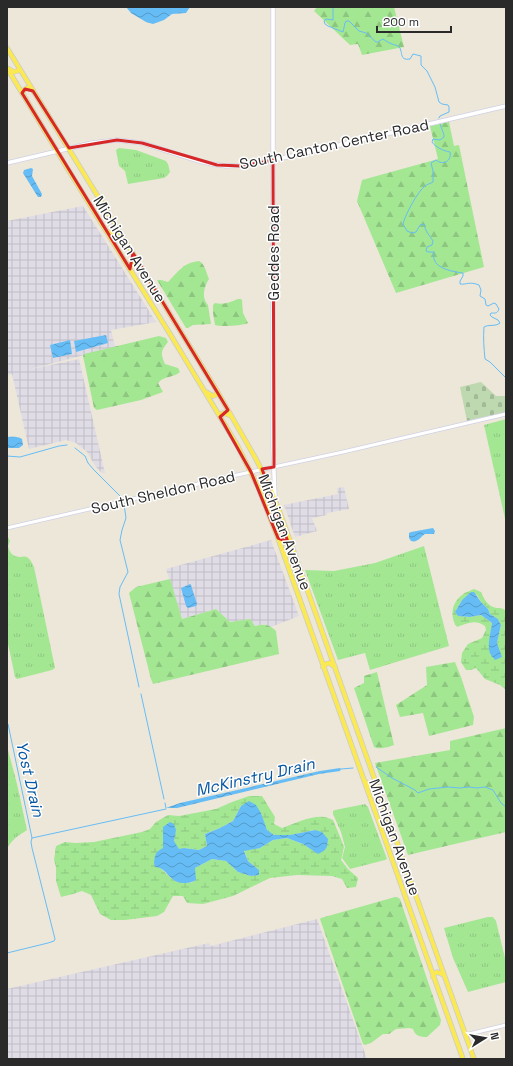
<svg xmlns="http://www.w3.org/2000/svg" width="513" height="1066" viewBox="0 0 513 1066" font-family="'Space Grotesk',sans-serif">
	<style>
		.industrial { fill: url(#industrial-grid) }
		.grass { fill: url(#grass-tufts) }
		.forest { fill: url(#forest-firs) }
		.wetland { fill: url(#wetland-marsh); fill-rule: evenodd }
		.cemetery { fill: url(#cemetery-stones) }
		.water { fill: url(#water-waves) }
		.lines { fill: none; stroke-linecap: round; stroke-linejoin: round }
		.stream { stroke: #66bdf6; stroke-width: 1 }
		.tertiary-casing { stroke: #d0d1e4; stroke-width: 4.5 }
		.secondary-casing { stroke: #d0d1e4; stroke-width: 5 }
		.primary-casing { stroke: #ccc; stroke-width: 5.5 }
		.tertiary { stroke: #fff; stroke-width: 3 }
		.secondary { stroke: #fff; stroke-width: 3.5 }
		.primary { stroke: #fae953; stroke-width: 4 }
		.marked { fill: none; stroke: #d62828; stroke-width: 3; stroke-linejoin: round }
		.labels { text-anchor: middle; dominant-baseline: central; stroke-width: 3; stroke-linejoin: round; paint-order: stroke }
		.street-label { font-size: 15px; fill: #2a2a2a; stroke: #fff }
		.water-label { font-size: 16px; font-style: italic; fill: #0557a3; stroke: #fff }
	</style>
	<defs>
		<pattern id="industrial-grid" width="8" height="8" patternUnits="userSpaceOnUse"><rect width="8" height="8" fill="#dfdce5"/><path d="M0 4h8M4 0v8" fill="none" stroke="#c0bdc5"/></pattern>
		<pattern id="grass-tufts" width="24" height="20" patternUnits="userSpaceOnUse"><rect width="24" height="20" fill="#a4e793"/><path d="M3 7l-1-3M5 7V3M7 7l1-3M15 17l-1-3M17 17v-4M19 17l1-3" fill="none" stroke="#8dc67f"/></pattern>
		<pattern id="forest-firs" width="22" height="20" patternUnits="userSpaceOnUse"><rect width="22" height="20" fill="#a4e793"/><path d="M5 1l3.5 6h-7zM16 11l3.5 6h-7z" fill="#8dc67f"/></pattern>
		<pattern id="wetland-marsh" width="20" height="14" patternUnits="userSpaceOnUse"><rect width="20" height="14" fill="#a4e793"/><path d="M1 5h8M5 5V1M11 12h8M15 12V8" fill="none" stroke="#8dc67f"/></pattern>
		<pattern id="cemetery-stones" width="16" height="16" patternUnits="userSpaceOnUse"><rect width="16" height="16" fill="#bed8b0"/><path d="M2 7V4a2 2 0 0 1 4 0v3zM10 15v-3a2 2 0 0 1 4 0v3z" fill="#a3ba98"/></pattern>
		<pattern id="water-waves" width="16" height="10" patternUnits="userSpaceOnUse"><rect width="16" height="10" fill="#66bdf6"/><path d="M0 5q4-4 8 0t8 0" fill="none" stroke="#549ac7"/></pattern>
	</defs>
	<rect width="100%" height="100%" fill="#ede7da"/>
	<path class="industrial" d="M83,206L156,322L111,330L115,347L27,370L79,359L105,473H102L96,467L87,452L76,443L66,440L29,449L12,374L7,375V221Z
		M344,487L349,509L327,513V515L312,518L317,531L295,537L284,505L338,494L337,488Z
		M271,540L299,616L271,627L264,624L255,626L250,619L230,622L216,609L182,619L166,569Z
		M317,919L367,1059H7V989L209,943L211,946Z"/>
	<path class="grass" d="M119,148L136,150L166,161L168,164L170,172L167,176L164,178L128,184L125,171L119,166L116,150Z
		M506,419V523L484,425Z
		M7,535L10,541L8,546C9,549 10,553 13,555C23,561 26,549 34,567L55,668L52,670L17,679L15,677L7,639Z
		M424,546L449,646L370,670L365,653L338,660L305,570L334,571L375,563Z
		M7,746L17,784L27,830C18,836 12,839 7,849Z
		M365,804L368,807L387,859L385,860L350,869L342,858L345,847L341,832L333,814V811L335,810Z
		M488,917H493L496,921L506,962V982L468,992L453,958L444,928Z"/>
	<path class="forest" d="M317,7H394L404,47L362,55L358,44L350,45L314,11Z
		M449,122L454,146L459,145L484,267L396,293L357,201L362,180L438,159L430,126Z
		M199,261C205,264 206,272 209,279C204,287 201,297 208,305L211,324L193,325L188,328H186L157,280H161L168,282C179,271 183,263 199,261Z
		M238,299H241L242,300L243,313L248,323C242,326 220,327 215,325L213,313V305L215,303C225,305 230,302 238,299Z
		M159,336L166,338L168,342C161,351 160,353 165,364L178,368L180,372C173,378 163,376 158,383L163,392L141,400L97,410L94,408L83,356L84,354Z
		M170,579L182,619L216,609L230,622L250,619L255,626C265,624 268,624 276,631L279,654L153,684L151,679L129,593L136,587Z
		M455,662L461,677L474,717L473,725L429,736L423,713L400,717L396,705L427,685L426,667Z
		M377,672L394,745C389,747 379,750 374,747L354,688L364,683V676Z
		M506,728V832L408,855L375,763L450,750V741Z
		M395,897H397L400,899L441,1020L440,1025L427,1037C420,1037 415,1036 413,1029L409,1028L396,1029L389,1034H383L371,1043L365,1045L363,1044L320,919L321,918Z"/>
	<path class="wetland" d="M474,589L481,592C484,599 488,607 497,608C501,608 503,608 506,611V690L500,685L485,679L476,668L471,670H466L461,662L462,653L468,644L482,638L486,630L485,626C475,619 468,623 457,627C449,617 452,602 462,595C465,592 470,591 474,589ZM471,593L477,595L481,602L488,609L490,614L498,619L501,625L497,643H489L492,623L481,615L470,617L458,616L455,612L462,600Z
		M249,796H262L275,817L274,824L282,828C293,824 312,815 324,817C327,817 330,819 333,820L341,839L344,847L341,860L348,869L358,878L356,887L347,888L342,879L332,876L297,875L270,878L233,896L203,904L187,903L183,896H173L164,912L157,916L125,920H111L100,914L91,895L82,891L73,894L61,897L56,881V867L54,860L56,846L65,842L75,843L94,842L142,832L150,829L156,822L168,815L179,816L216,809L232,802ZM241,806L261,813C263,818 264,827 268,831C277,841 303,832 315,830L318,853L303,844L287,838L273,840L260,848L244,850L248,861L259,870L258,875L251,876L238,872L226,861L212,859L195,868V880C192,883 191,883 186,883C172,883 169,875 159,867L163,849L175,830L174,842L179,850L184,848L199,850L207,846L205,834L220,828L233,821Z"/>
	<path class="cemetery" d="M481,382L496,396H506V412L467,421L460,387Z"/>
	<path class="water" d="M126,7H190L186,13L172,14L164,20L153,24L146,22L131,13Z
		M31,168L33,169L32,176L42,194L41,197H38L36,194L23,173L24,170Z
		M106,335L108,343L76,352L74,341Z
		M70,340L72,354L53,358L50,345Z
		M7,437C12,437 17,436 22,439L23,445L19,448H7Z
		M433,528L435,531L434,534H425C420,537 418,543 411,541L409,538V533L411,532Z
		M190,584L191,585L197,604L196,606L188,608L186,606L181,588Z
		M471,592H474L481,602L488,609L490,614L498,619L501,625L497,643L502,657L495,660C494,658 492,657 491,655C486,648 491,631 492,623L481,615L470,617L458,616L455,612L462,600Z
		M340,768L341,769L340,771L319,774L177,808H166L180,803L320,771Z
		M249,801L256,805L261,813L267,830L274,835H290L315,830L322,832L328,839C327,848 327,850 318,854L303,844L287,838L273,840L260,848L244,851L248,861L259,870V875L251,876L238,872L226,861L212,859L195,868L196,880C191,883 188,883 183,883C169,883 167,867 155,867L154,863C155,855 155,852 163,848V827L170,822L174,824L176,830L174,841L179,849L184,848L199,850L207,846L205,834L220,828L233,821L241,806Z"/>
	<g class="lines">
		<path class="stream" d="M333,7V20L326,19L324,21L325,24L328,26L343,32L345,23L346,21H349L359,31L366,33L376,42H378L381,40L383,39C386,41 389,43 392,44C393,45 397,45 398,46C404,50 398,61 410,59L413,54L421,56V65L427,71L435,87L439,102L442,104L448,105L449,107V112L440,116L439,118
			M440,124L444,135V137L440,140L433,139L432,142C435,147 444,151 450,152C452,161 443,166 436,160L431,163L433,171V182C430,184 427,184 425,186C418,191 405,215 403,224L407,231L412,233L416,232L420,225L423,224H424C425,231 430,236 433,241L432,245L427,247L426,251L428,252H434C434,254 433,257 434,259C436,269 455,272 463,273V276L460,281V284C467,285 469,281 479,285L481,290L480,296L485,299L486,305L488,306L494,303L496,304L499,309C497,314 495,313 491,313L490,315L492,317L498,320L500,323C495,327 489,324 484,327C483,338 484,349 485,359L490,362L506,378
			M75,448L85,456L88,463L94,470L123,499
			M7,456L20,457L59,446L67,445
			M124,504L126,518L122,530L120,540L128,572L120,587L119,594L139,687
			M141,694L164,799
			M7,724H8L32,838L31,842L32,848L55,939L54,941L48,943L7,953
			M376,767L392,778L415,790L418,793L429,789L448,787L460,788L469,787L477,788L485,787L493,790L501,803L506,807
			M341,769L353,768
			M165,803L166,808
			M32,838L166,809"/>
		<defs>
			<path id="tertiary" d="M7,528L237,475L343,452L506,414
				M465,1035L506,1025"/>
			<path id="secondary" d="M273,7V447L275,499
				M7,163L92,143L117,140L142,143L199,161L212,164L226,166L247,165L292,156L506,106"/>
			<path id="primary" d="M7,48L217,391L256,459L269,485L280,513L474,1059
				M7,68L66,166L170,334L237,445L258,487L278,538L463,1059
				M9,69L14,72L17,71L20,69
				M22,93L24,90L27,88L33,90
				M107,232L114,233L118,229
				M130,269C131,263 136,262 140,266
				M206,392L213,396L216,395L217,391
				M220,417L221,415L223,413L231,416
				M278,538L285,543L290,540
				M285,558L286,555L288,553L295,555
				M323,667L326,664L329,663L335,667
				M364,780C368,785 371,788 376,785
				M433,977L434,974L437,972L444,975"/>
		</defs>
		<use href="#tertiary" class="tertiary-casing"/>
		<use href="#secondary" class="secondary-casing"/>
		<use href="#primary" class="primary-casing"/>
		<use href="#tertiary" class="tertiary"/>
		<use href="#secondary" class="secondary"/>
		<use href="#primary" class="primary"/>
	</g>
	<path class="marked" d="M25,89L33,91L69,148L117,140L142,143L217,165L242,166L273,160L274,467L262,469L288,542L278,538L251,472L220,417L228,410L133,253L130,269L22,93Z"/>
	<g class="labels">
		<g class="street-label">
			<text transform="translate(334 144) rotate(-12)">South Canton Center Road</text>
			<text transform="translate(130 249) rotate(58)">Michigan Avenue</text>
			<text transform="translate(273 253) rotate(-90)">Geddes Road</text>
			<text transform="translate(163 492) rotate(-13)">South Sheldon Road</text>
			<text transform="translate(285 532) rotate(69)">Michigan Avenue</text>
			<text transform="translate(395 837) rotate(70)">Michigan Avenue</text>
		</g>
		<g class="water-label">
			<text transform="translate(255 777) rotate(-13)">McKinstry Drain</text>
			<text transform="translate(30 779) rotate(77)">Yost Drain</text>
		</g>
	</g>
	<rect width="513" height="1066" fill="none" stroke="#2a2a2a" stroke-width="16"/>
	<g transform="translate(485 1038) rotate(79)" stroke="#ffffff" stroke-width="3" paint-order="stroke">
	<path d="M0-3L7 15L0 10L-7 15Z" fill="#2a2a2a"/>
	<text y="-6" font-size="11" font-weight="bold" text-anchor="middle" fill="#2a2a2a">N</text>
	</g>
	<path d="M377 26v6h74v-6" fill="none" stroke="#2a2a2a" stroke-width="2"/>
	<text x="383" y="26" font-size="12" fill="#2a2a2a" stroke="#ffffff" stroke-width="3" paint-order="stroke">200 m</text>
</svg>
